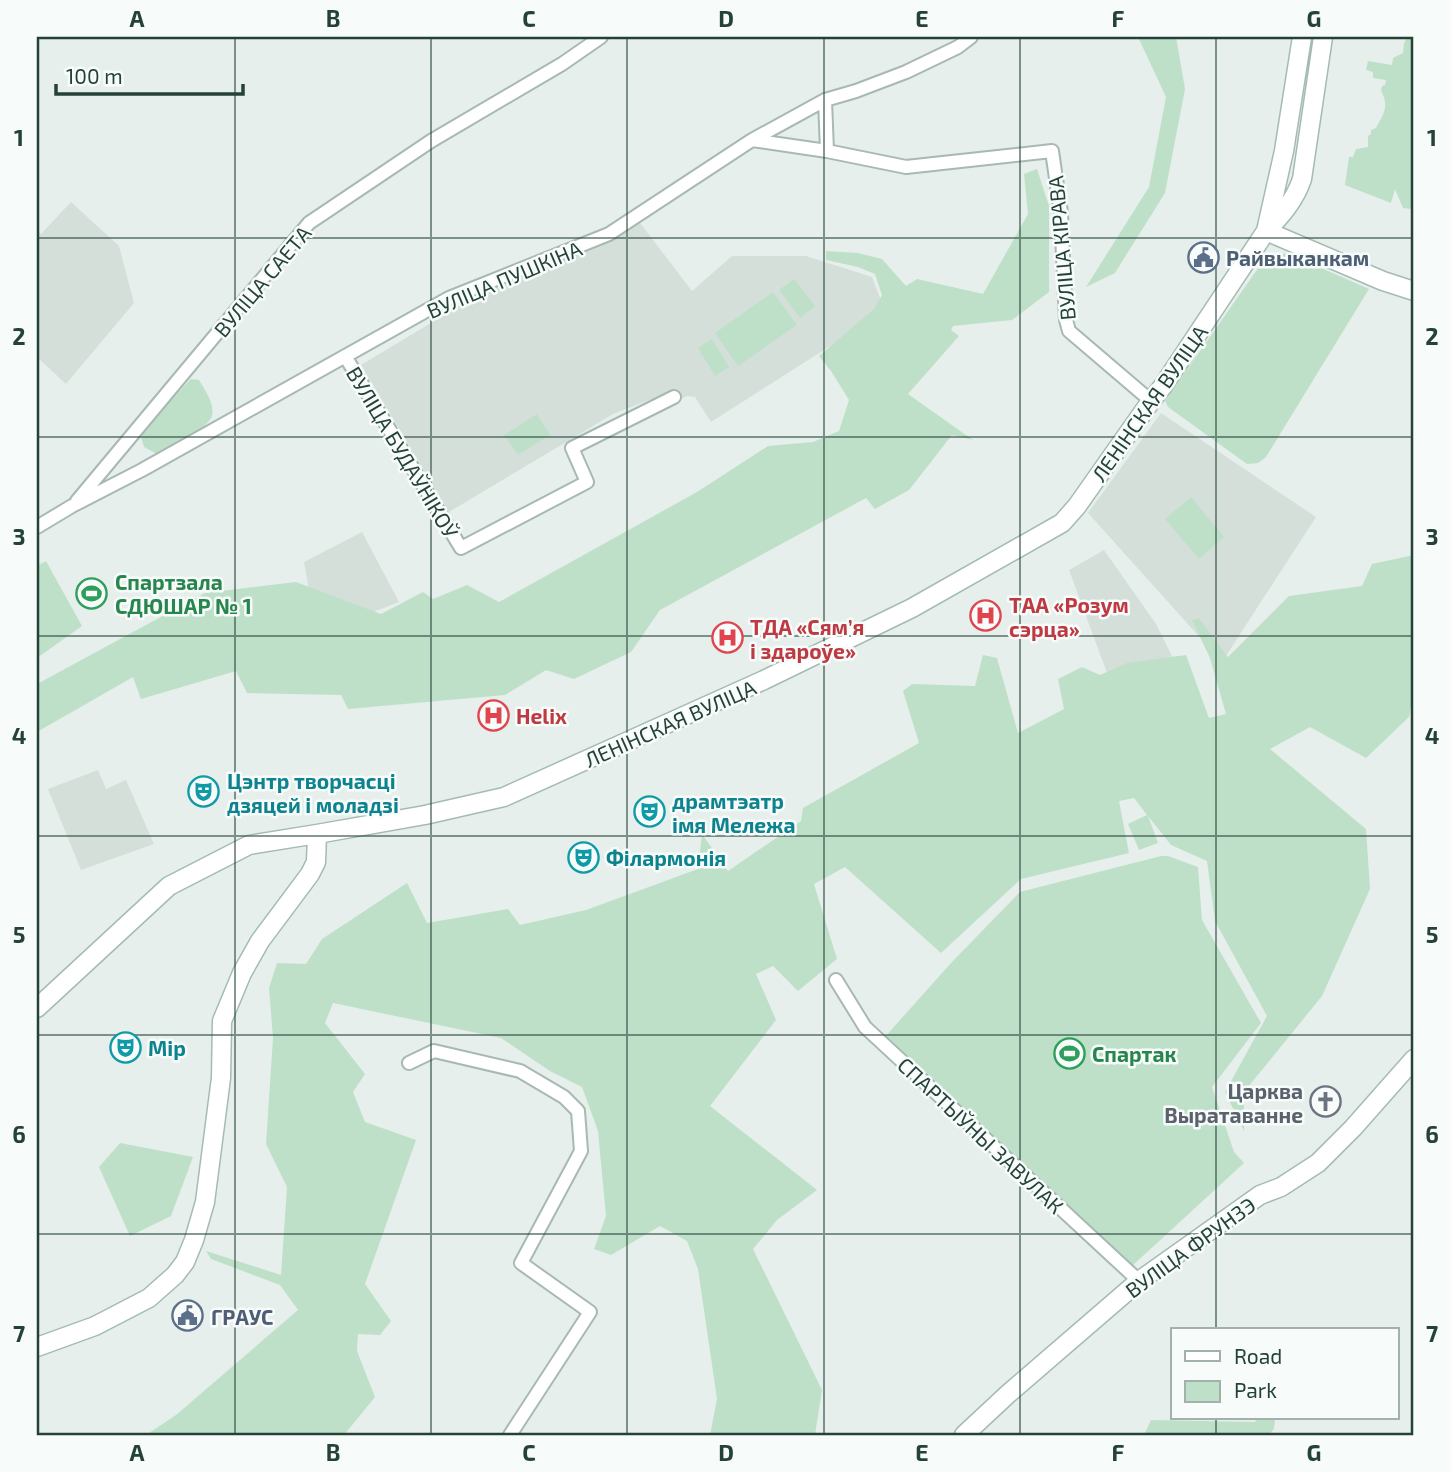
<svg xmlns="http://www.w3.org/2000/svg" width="1451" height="1472" viewBox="0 0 1451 1472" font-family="'Exo 2',sans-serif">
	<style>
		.built { fill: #d4dfda }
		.green { fill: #bfe0c8 }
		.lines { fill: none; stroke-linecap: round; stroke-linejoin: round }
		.street-casing { stroke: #a8b8b2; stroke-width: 16 }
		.secondary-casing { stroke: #a4bbb3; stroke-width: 21 }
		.street { stroke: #fff; stroke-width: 12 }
		.secondary { stroke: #fff; stroke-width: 18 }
		.grid { fill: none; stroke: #24423a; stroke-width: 2; stroke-opacity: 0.55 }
		.labels { text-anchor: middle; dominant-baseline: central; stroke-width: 5; stroke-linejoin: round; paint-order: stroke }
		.street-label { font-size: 21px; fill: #24423a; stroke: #f7fbf9 }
		.service-label { font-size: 21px; font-weight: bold; fill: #4e5e75; stroke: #f7fbf9; text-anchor: start }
		.leisure-label { font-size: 21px; font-weight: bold; fill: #27864d; stroke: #f7fbf9; text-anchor: start }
		.health-label { font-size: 21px; font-weight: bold; fill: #be3a42; stroke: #f7fbf9; text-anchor: start }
		.culture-label { font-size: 21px; font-weight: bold; fill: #0d838f; stroke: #f7fbf9; text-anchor: start }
		.worship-label { font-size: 21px; font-weight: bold; fill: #5b616d; stroke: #f7fbf9; text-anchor: end }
		.neatline { fill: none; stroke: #24423a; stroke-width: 2.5 }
		.grid-label { font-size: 23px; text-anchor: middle; font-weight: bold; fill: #24423a }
	</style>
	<rect width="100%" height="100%" fill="#e6efeb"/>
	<path class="built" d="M71,202L119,246L134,303L66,384L37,357V230L41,234Z
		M640,223L692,291L732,256H806L872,277L885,311L711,422L695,397L687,396L676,401L670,392L613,414L449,512L361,365L479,294L534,273Z
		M1161,413L1316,517L1222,662L1088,513Z
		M362,532L399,602L347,622L313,613L304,562Z
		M1104,550L1156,624L1186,684L1110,681L1069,570Z
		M98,770L106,789L126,780L154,844L81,870L48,789Z"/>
	<path class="green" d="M1138,37H1176L1185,89L1165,193L1115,273L1086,287L1149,187L1166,97Z
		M1407,37H1414V202L1411,209L1403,208L1395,189L1391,203L1345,185L1349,157H1353L1356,149L1368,147V136L1371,134V130L1376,128C1383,115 1390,106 1381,91L1382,86L1385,85L1386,80L1373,78V72L1366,70L1368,61L1392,65L1393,58L1403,53L1404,43Z
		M1037,169L1049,206V292L1012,320L953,326L951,330L959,336L908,394L973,440L952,435L909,490L875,509L866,498L660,610L631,652L574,679L546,670L505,695L348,709L341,695L247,693L236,671L141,699L133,677L37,732V684L205,593L296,582L381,614L423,592L433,599L467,585L499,602L697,492L768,446L813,442L839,431L849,400L831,371L819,356L874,309L882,295L875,274L858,267L826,260V251L858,253L882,259L906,286L917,279L983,294L1028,214L1024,174Z
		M1287,253L1369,289L1266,457L1258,463L1247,464L1168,407L1165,401L1261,264L1267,257Z
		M794,279L815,306L800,318L779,290Z
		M773,292L797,325L738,366L715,333Z
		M712,339L729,367L715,376L698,348Z
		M191,379L199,380C205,390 215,404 212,416C208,429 169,447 157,454L144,447L141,437L153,419Z
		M537,414L550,435L518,455L504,435Z
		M1191,497L1224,537L1199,559L1165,519Z
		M1414,555V692L1409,717L1366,758L1310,727L1270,749L1366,829L1370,889L1322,996L1244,1092V1131L1225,1092L1267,1016L1215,921L1207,861L1171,845L1148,816L1158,843L1139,850L1128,824L1147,815L1134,798L1119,801L1129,853L1021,879L941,953L845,867L814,884L837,959L798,991L773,966L756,974L776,1020L710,1106L817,1190L777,1220L753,1249L822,1390L815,1435H710L717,1399L698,1269L687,1241L660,1226L611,1255L594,1249L606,1216L598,1131L582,1087L550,1071L501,1038L333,1003L325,1023L365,1074L353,1092L365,1122L416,1140L365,1284L391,1321L380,1335L358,1334L357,1351L375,1397L344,1435H146L176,1415L298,1310L280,1285L211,1259L206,1251L281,1275L287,1187L266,1144L273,1038L269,988L277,963L306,964L322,939L407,883L427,923L508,909L520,925L586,910L698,869L702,834L728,871L801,821L803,808L919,743L903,691L912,684L975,686L983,655L997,658L1018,733L1064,709L1058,679L1082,667L1100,675L1127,663L1186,655L1209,718L1226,714L1210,658L1192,620L1199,618L1228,657L1289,596L1362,586L1372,564Z
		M46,561L82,626L37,658V566Z
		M1161,856H1168L1198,867L1202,920L1261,1023L1212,1087L1234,1152L1244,1163L1132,1266L884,1038L951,963L1020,892Z
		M120,1143L193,1157L171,1216L130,1236L99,1167Z
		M1257,1418H1275L1274,1429L1268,1435H1144L1151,1420L1255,1422Z"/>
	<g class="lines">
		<defs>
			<path id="street" d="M825,100L827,151
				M752,140L827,151L906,167L1052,151L1061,213L1066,320L1069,331L1151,401
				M345,356L461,548L587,482L572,448L674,397
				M77,501L309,223L431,141L562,64L601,37
				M37,527L72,506L142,470L449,298L609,234L752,140L825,100L856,91L906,72L958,47L971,37
				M836,980L865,1027L1139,1281
				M409,1063L434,1051L520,1071L564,1097L578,1111L581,1151L521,1263L590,1312L510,1435"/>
			<path id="secondary" d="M1266,231L1284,151L1302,37
				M1266,231L1383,281L1414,291
				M37,1008L169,886L249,845L317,834L425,815L504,797L764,680L912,608L1062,523L1077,506L1151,401L1163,386L1266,231C1281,216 1295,200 1302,179L1323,37
				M37,1347L95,1326L149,1298L175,1275L185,1262L194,1240L205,1202L221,1078L222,1021L242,973L260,941L310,874L316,862L317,834
				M964,1435L1008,1394L1139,1281L1260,1195L1281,1187L1318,1163L1353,1128L1414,1059"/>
		</defs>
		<use href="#street" class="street-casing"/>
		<use href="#secondary" class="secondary-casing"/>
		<use href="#street" class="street"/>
		<use href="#secondary" class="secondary"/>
	</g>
	<path class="grid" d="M235,37V1435M431,37V1435M627,37V1435M824,37V1435M1020,37V1435M1216,37V1330M37,238H1414M37,437H1414M37,636H1414M37,836H1414M37,1035H1414M37,1234H1414M1216,1418V1435"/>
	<defs>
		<symbol id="civic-ring" viewBox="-11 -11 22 22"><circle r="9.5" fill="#f7fbf9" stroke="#5c6f8a" stroke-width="1.5"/><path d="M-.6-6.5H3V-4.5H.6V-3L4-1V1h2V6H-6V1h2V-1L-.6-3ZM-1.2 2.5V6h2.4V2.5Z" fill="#5c6f8a"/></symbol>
		<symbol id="stadium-ring" viewBox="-11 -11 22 22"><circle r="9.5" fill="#f7fbf9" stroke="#2e9e5b" stroke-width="1.5"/><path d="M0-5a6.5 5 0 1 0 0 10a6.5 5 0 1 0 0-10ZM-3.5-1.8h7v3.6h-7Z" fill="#2e9e5b"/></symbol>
		<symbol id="hospital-ring" viewBox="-11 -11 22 22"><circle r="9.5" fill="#f7fbf9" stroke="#e0444e" stroke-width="1.5"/><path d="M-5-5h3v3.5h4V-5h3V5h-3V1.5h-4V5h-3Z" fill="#e0444e"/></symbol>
		<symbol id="theatre-ring" viewBox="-11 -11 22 22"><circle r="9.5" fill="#f7fbf9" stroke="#0f9aa8" stroke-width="1.5"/><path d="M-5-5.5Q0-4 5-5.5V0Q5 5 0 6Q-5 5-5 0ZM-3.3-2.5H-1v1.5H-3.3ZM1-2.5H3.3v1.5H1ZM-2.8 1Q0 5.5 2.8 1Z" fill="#0f9aa8"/></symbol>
		<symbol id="church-ring" viewBox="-11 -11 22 22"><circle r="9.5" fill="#f7fbf9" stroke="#6b7280" stroke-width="1.5"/><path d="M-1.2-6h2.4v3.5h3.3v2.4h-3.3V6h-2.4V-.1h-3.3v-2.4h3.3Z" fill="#6b7280"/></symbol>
	</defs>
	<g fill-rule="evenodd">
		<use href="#civic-ring" x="1186" y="240" width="35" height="35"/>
		<use href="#stadium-ring" x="74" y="576" width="35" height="35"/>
		<use href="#hospital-ring" x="968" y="598" width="35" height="35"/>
		<use href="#hospital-ring" x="710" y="620" width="35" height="35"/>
		<use href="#hospital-ring" x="476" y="698" width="35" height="35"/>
		<use href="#theatre-ring" x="186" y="774" width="35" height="35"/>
		<use href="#theatre-ring" x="632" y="794" width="35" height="35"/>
		<use href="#theatre-ring" x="566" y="840" width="35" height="35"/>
		<use href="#theatre-ring" x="108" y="1030" width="35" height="35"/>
		<use href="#stadium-ring" x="1052" y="1036" width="35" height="35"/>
		<use href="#church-ring" x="1308" y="1084" width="35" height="35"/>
		<use href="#civic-ring" x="170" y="1298" width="35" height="35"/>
	</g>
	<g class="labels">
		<g class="street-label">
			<text transform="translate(1061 248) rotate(-95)">ВУЛІЦА КІРАВА</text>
			<text transform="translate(504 279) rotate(-23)">ВУЛІЦА ПУШКІНА</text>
			<text transform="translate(262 281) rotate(-50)">ВУЛІЦА САЕТА</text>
			<text transform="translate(1149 403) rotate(-55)">ЛЕНІНСКАЯ ВУЛІЦА</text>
			<text transform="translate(403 452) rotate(59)">ВУЛІЦА БУДАЎНІКОЎ</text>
			<text transform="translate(670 723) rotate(-24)">ЛЕНІНСКАЯ ВУЛІЦА</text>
			<text transform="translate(981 1135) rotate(43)">СПАРТЫЎНЫ ЗАВУЛАК</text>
			<text transform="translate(1190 1247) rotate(-36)">ВУЛІЦА ФРУНЗЭ</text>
		</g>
		<g class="service-label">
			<text x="1226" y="257">Райвыканкам</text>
			<text x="211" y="1316">ГРАУС</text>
		</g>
		<g class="leisure-label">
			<text x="115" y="581">Спартзала<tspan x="115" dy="24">СДЮШАР № 1</tspan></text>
			<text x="1092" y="1053">Спартак</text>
		</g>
		<g class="health-label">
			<text x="1009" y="604">ТАА «Розум<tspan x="1009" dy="24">сэрца»</tspan></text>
			<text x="750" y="626">ТДА «Сямʼя<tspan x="750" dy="24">і здароўе»</tspan></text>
			<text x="516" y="715">Helix</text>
		</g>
		<g class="culture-label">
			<text x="227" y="780">Цэнтр творчасці<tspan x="227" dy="24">дзяцей і моладзі</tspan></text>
			<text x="672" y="800">драмтэатр<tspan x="672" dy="24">імя Мележа</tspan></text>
			<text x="606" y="857">Філармонія</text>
			<text x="148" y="1047">Мір</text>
		</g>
		<g class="worship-label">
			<text x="1303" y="1090">Царква<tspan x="1303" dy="24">Выратаванне</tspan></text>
		</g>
	</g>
	<rect width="1451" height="1472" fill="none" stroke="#f7fbf9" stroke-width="77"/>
	<rect x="1171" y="1328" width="228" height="91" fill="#f7fbf9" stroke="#a3b1ad" stroke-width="2"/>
	<rect x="1185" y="1351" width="35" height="10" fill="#ffffff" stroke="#a3b1ad" stroke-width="2"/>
	<text x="1234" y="1364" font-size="21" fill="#24423a">Road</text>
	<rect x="1185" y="1381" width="35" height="21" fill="#bfe0c8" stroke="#a3b1ad" stroke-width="2"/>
	<text x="1234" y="1398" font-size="21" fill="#24423a">Park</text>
	<path d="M56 84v10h187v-10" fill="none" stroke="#24423a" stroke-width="3.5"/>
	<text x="66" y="84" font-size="21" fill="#24423a" stroke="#f7fbf9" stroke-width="5" paint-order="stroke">100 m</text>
	<rect x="38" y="38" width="1374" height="1396" class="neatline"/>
	<g class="grid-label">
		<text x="137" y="27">A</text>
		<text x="333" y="27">B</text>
		<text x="529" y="27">C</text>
		<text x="726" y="27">D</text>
		<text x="922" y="27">E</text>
		<text x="1118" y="27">F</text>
		<text x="1314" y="27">G</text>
		<text x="19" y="146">1</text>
		<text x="1432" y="146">1</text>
		<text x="19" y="345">2</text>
		<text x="1432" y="345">2</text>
		<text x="19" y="545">3</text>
		<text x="1432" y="545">3</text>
		<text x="19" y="744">4</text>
		<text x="1432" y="744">4</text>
		<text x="19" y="943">5</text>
		<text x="1432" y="943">5</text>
		<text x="19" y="1143">6</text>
		<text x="1432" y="1143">6</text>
		<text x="19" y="1342">7</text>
		<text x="1432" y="1342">7</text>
		<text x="137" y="1461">A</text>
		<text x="333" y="1461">B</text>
		<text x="529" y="1461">C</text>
		<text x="726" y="1461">D</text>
		<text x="922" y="1461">E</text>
		<text x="1118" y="1461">F</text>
		<text x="1314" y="1461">G</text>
	</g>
</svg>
